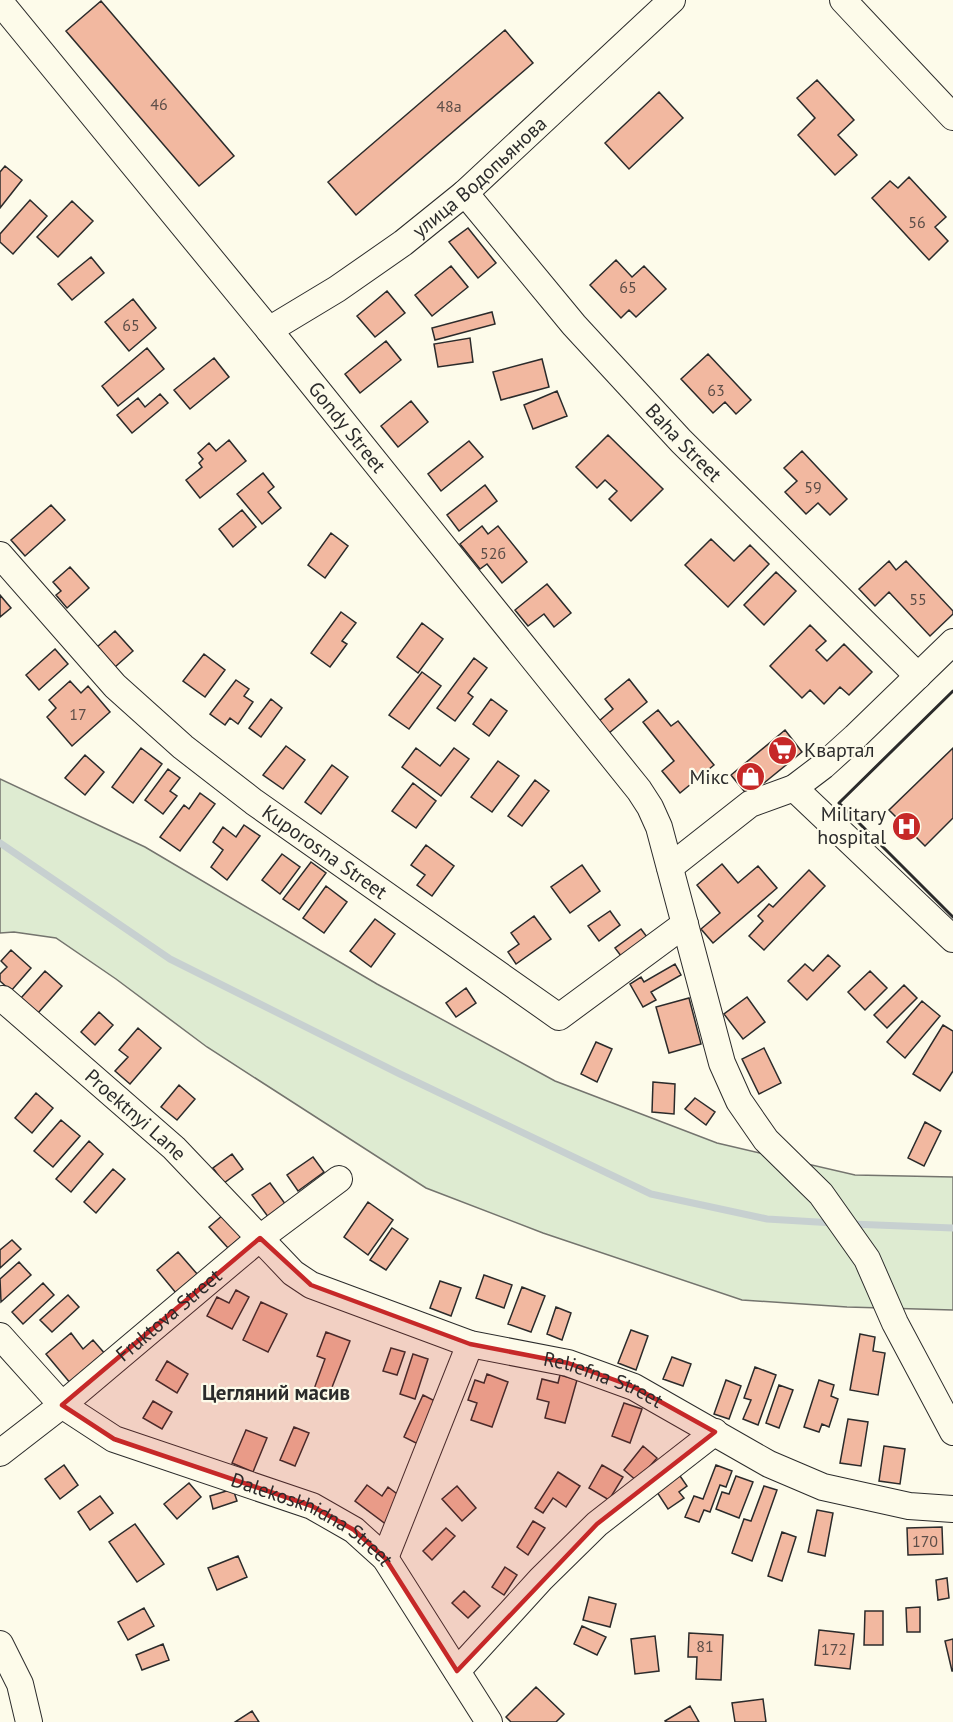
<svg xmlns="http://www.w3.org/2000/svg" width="953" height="1722" viewBox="0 0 953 1722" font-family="'PT Sans',sans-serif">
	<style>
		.green { fill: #deebd1; stroke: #74746e; stroke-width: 1.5 }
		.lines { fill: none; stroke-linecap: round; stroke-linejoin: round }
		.stream { stroke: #c7d0d0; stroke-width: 7 }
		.building { fill: #f2b8a0; stroke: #2b2b2b; stroke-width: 1.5 }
		.minor-casing { stroke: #2b2b2b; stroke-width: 28 }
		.minor { stroke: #fdfbea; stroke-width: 26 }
		.wall { stroke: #2b2b2b; stroke-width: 3 }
		.marked { fill: #c62828; fill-opacity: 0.2; stroke: #c62828; stroke-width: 4.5; stroke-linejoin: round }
		.labels { text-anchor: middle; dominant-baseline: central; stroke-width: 4.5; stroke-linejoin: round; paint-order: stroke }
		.number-label { font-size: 16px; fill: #5d4e48 }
		.street-label { font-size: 20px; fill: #2b2b2b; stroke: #fdfbea }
		.poi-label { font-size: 20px; fill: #2b2b2b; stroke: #fdfbea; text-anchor: end }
		.neighbourhood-label { font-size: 21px; font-weight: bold; fill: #2b2b2b; stroke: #fdfbea }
	</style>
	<rect width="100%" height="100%" fill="#fdfbea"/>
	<path class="green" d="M0,779L145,847L377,984L555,1081L717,1143L855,1175L953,1177V1310L847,1307L742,1300L543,1233L426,1188L207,1047L116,979L56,938L14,932L0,933Z"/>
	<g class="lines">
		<path class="stream" d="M0,843L170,959L400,1074L651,1194L767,1219L834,1223
			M851,1224L953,1228"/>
	</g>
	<path class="building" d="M101,1L234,156L199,186L66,31Z
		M505,30L533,63L356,215L328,182Z
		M817,80L854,120L838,135L857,155L835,175L798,135L815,118L797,98Z
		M659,92L683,118L629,169L605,143Z
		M5,166L22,180L0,208V172Z
		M909,177L946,217L935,227L948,241L929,260L872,198L890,181L898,188Z
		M30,200L47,216L13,254L0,242V234Z
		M72,201L93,221L58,257L37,237Z
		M468,228L496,263L478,278L449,242Z
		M91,257L104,273L72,300L58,284Z
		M616,260L632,277L644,266L666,289L636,317L629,310L621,318L590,285Z
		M451,266L468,287L432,316L415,295Z
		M387,291L405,313L375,337L357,316Z
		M133,299L156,328L129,351L105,322Z
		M492,312L495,324L435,340L432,328Z
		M470,338L473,362L438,367L434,344Z
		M386,341L401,360L360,393L345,374Z
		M147,348L164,369L118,406L102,386Z
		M708,354L751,400L736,414L725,402L713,413L681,379Z
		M214,358L229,377L190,409L174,390Z
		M542,359L549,387L501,400L493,372Z
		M557,391L567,416L533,429L524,405Z
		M160,394L168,403L132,433L117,415L138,398L145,407Z
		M411,401L428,422L398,447L381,426Z
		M608,435L663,489L631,521L609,499L617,491L605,480L597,488L576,467Z
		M229,440L246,461L200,498L186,480L202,467L199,463L203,459L198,453L209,443L216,451Z
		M469,441L483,457L441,491L428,474Z
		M802,451L847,499L830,515L818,503L806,514L785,492L797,481L784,468Z
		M263,473L274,487L268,492L281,508L262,524L237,494Z
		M485,485L497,501L459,531L447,515Z
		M51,505L65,520L25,556L11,540Z
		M242,510L256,527L233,547L219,529Z
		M482,526L488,534L498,526L527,562L502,583L487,564L480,569L460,544Z
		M331,533L348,546L325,578L308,565Z
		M711,539L734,561L750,545L769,564L728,607L685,565Z
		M889,561L896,570L906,561L953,611V614L930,636L889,592L875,606L859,589Z
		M70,567L89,588L67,608L56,595L61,591L53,582Z
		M776,572L796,591L764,625L744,605Z
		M547,584L571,613L554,627L544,614L528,626L515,610Z
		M0,595L11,608L0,617Z
		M341,612L356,623L342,641L347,644L330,667L311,653Z
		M422,623L443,639L418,673L397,657Z
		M810,625L826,641L816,650L827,661L844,644L872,672L849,695L840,687L824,704L810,690L802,698L770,666Z
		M115,631L133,651L115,667L97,647Z
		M55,649L68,664L39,690L26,675Z
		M204,654L225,670L205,697L183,681Z
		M474,658L487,668L468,693L473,697L455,721L437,708Z
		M422,672L441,686L409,729L389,715Z
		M629,679L647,702L609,733L599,721L613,709L605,699Z
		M236,680L249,689L244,696L253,702L238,724L230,718L225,725L210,714Z
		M70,681L81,693L88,686L110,712L72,746L47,717L56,708L49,700Z
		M271,699L282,708L261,737L249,728Z
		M491,699L507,711L489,736L473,724Z
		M658,710L671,726L678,721L714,765L680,793L662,771L674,761L643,722Z
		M785,730L802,752L748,796L731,775Z
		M286,746L305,760L283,789L263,775Z
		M141,748L162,764L133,803L112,787Z
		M416,748L440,766L454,748L469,759L441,796L402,767Z
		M953,748V818L925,846L889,810Z
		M85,755L104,772L85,795L65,778Z
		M498,761L519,776L492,812L471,797Z
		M332,765L348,777L321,814L305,802Z
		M168,769L180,778L170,791L177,796L163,814L145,800Z
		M535,780L549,791L522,826L508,816Z
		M413,783L436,801L416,828L392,811Z
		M200,793L215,804L180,851L160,837L184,805L189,809Z
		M244,825L260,836L227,880L211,867L223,850L213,842L223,827L236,837Z
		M426,845L454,866L432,896L417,885L425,875L411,865Z
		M282,854L300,867L280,894L262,880Z
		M311,862L326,873L299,910L283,899Z
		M722,864L738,883L758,866L777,888L713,943L701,929L720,913L697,885Z
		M582,865L600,891L570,913L551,887Z
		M809,870L825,886L764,950L749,936L763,921L758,916L769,904L773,907Z
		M326,886L347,902L324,933L303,918Z
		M610,911L620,925L599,941L588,926Z
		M534,916L551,939L516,964L508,952L519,944L511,933Z
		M375,919L395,934L371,967L350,951Z
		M641,929L650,941L624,960L615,948Z
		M11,950L31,968L11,991L0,981V974L7,967L1,961Z
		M828,955L840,966L807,1000L788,981L805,964L813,971Z
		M675,964L681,975L651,992L656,1000L643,1007L630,984L641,977L644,982Z
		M45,971L62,986L38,1013L21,998Z
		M870,971L887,988L865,1010L848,992Z
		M904,985L917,998L887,1028L874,1015Z
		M466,988L476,1003L456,1017L446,1003Z
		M747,997L765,1022L743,1039L724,1014Z
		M689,998L701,1044L669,1053L656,1007Z
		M922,1001L940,1016L905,1058L887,1042Z
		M99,1012L113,1025L95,1045L81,1032Z
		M943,1025L953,1031V1071L940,1091L913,1074Z
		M138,1028L161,1048L130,1084L115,1071L128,1057L119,1050Z
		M596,1042L612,1049L597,1082L581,1074Z
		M764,1048L781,1083L759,1094L742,1059Z
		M653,1082L675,1084L674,1114L652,1112Z
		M179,1085L195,1099L177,1120L161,1107Z
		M36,1093L53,1108L32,1133L15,1118Z
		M695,1098L715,1112L706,1125L685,1109Z
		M61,1120L80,1136L53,1167L34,1151Z
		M925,1122L941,1131L924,1166L908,1158Z
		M89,1141L103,1154L71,1192L56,1179Z
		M232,1154L243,1169L224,1183L213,1168Z
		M313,1157L324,1172L298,1191L287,1175Z
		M113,1169L125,1179L96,1213L84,1202Z
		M270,1183L286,1205L269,1218L252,1195Z
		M368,1202L393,1220L368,1255L344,1237Z
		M224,1214L242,1236L228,1248L209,1227Z
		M392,1228L408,1239L386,1270L370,1260Z
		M12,1240L21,1249L0,1268V1250Z
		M178,1252L198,1275L176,1293L157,1270Z
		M19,1262L31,1275L1,1302L0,1279Z
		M484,1275L512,1285L504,1308L476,1298Z
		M440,1281L461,1288L451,1316L430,1308Z
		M43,1283L54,1295L23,1324L12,1312Z
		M522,1287L545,1296L531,1332L508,1324Z
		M236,1290L249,1297L232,1329L207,1316L217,1297L229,1303Z
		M68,1295L79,1307L52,1332L40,1320Z
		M261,1302L287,1314L268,1352L243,1340Z
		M556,1307L571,1313L562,1340L547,1334Z
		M631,1330L648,1336L636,1370L618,1363Z
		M326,1332L350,1341L329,1395L314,1389L325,1359L317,1356Z
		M71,1333L83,1349L93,1340L106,1355L71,1384L46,1354Z
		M860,1334L875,1337L873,1351L885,1353L878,1395L850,1390Z
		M391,1348L405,1352L397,1375L383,1371Z
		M413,1354L428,1359L415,1399L400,1394Z
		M672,1357L691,1364L683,1386L663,1379Z
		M167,1361L188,1374L177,1393L156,1380Z
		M755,1367L776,1375L758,1425L743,1419L751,1400L744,1398Z
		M487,1374L508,1382L492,1427L471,1420L477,1403L468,1400L475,1380L484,1383Z
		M560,1375L577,1380L565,1423L545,1418L549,1402L537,1399L542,1379L558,1383Z
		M726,1380L741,1386L729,1419L714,1414Z
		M819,1380L834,1385L831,1396L838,1399L829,1427L822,1424L819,1432L804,1427Z
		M779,1385L793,1390L779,1428L766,1423Z
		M423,1395L437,1402L418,1444L404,1437Z
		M153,1401L172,1412L162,1429L143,1418Z
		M624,1403L642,1409L630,1443L612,1436Z
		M848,1419L868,1422L861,1466L840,1463Z
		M294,1427L309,1433L295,1466L280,1460Z
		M246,1430L267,1438L253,1472L232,1463Z
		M643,1446L657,1458L637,1481L624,1470Z
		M884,1446L905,1449L900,1484L879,1481Z
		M64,1465L78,1485L60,1499L45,1479Z
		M602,1465L623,1477L609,1500L589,1488Z
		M716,1465L732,1471L726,1487L720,1485L710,1512L704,1510L699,1522L685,1517L694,1496L703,1499Z
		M558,1472L580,1486L566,1507L553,1498L543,1513L535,1508Z
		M678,1473L687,1486L679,1492L684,1498L668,1509L655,1489Z
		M736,1476L753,1482L739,1518L716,1509L722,1492L729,1494Z
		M189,1483L201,1497L177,1519L164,1504Z
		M367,1485L382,1496L388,1487L405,1500L387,1525L355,1501Z
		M457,1486L476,1508L462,1521L442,1499Z
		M764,1486L777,1490L752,1561L732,1553L744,1519L751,1521Z
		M233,1489L237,1501L213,1509L210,1496Z
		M100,1496L113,1513L90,1530L78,1512Z
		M817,1510L833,1513L825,1556L808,1552Z
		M533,1521L545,1528L528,1555L517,1547Z
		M135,1524L164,1564L137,1582L109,1542Z
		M942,1527L943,1554L908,1555L907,1528Z
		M446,1528L455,1536L432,1560L423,1551Z
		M782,1532L796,1537L782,1581L768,1576Z
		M238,1556L247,1577L217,1590L208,1568Z
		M505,1567L517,1575L504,1595L492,1587Z
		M947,1578L949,1598L938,1600L936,1580Z
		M464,1591L480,1606L468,1618L452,1603Z
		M589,1597L616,1604L610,1627L583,1620Z
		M920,1607V1632H907L906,1608Z
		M144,1608L154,1626L128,1640L118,1622Z
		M865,1611H883V1645H864Z
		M582,1626L606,1637L597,1655L574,1644Z
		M819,1630L854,1634L850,1669L815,1665Z
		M689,1633L723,1635L721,1680L696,1679L697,1657H688Z
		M655,1636L659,1671L635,1674L631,1639Z
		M953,1639V1671H952L945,1641Z
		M163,1644L169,1660L142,1670L136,1655Z
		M536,1687L564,1714L556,1722H511L506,1717Z
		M763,1699L766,1722H735L732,1703Z
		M690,1706L699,1722H666L665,1721Z
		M252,1711L259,1722H235Z"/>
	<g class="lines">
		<defs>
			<g id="minor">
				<path d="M843,0L953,117"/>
				<path id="s1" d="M0,2L269,330L639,790L650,807L659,827L722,1063L739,1101L766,1140L821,1194L867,1259L895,1323L953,1432"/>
				<path id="s2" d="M465,193L574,325L681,441L918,676"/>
				<path id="s3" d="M269,330L337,289L403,243L465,193L672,0"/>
				<path id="s4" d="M0,555L115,686L183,747L254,802L559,1017L685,924"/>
				<path d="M794,788L953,939"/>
				<path d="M670,867L750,804L794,788L823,766L855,737L953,642"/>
				<path id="s5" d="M3,999L174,1148L293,1273L311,1285L470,1344L568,1363L634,1387L769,1464L823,1487L909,1506L953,1509"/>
				<path id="s6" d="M0,1336L62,1405L114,1439L312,1506L354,1530L385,1558L489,1722"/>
				<path id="s7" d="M0,1453L62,1405L260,1238L339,1179"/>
				<path d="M385,1558L470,1344"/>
				<path d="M0,1644L20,1684L29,1722"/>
				<path d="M457,1671L541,1579L597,1524L715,1432"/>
			</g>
		</defs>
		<use href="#minor" class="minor-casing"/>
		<use href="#minor" class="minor"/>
		<path class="wall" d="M953,691L839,803L953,917"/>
	</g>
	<path class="marked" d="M260,1238L311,1285L470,1344L568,1363L634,1387L715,1432L597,1524L457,1671L385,1558L354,1530L312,1506L114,1439L62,1405Z"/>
	<defs>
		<symbol id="supermarket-disc" viewBox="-11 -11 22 22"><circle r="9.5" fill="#c62828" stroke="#fdfbea"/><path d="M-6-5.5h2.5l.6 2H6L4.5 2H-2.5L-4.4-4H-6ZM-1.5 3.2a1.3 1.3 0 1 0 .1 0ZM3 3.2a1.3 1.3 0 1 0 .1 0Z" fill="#fff"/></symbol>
		<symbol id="shop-disc" viewBox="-11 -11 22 22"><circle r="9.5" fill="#c62828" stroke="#fdfbea"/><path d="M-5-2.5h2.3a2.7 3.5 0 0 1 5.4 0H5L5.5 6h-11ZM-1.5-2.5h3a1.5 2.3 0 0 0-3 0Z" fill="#fff"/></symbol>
		<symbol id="hospital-disc" viewBox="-11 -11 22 22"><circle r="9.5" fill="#c62828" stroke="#fdfbea"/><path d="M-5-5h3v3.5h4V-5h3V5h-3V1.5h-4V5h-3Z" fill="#fff"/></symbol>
	</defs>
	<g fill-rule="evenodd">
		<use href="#supermarket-disc" x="766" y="734" width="33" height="33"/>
		<use href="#shop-disc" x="734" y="760" width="33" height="33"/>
		<use href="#hospital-disc" x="890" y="810" width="33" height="33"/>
	</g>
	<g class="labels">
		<g class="number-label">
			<text x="159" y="104">46</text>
			<text x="449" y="106">48а</text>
			<text x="917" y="222">56</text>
			<text x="628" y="287">65</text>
			<text x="131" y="325">65</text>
			<text x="716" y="390">63</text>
			<text x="813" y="487">59</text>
			<text x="493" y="553">52б</text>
			<text x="918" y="599">55</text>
			<text x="78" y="714">17</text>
			<text x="925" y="1541">170</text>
			<text x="705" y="1646">81</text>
			<text x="834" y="1649">172</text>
		</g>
		<g class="street-label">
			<text stroke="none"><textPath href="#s3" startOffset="261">улица Водопьянова</textPath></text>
			<text stroke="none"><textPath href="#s1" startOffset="549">Gondy Street</textPath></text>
			<text stroke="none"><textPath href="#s2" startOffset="332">Baha Street</textPath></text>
			<text stroke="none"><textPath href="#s4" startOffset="442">Kuporosna Street</textPath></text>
			<text stroke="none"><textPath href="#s5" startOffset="176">Proektnyi Lane</textPath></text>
			<text stroke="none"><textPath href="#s7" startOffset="218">Fruktova Street</textPath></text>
			<text stroke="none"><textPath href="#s5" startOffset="729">Reliefna Street</textPath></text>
			<text stroke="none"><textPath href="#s6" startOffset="370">Dalekoskhidna Street</textPath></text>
		</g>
		<g class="poi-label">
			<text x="804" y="750" text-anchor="start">Квартал</text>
			<text x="729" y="777">Мікс</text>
			<text x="886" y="814">Military<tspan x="886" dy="23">hospital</tspan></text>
		</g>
		<g class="neighbourhood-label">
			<text x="276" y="1392">Цегляний масив</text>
		</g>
	</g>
</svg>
